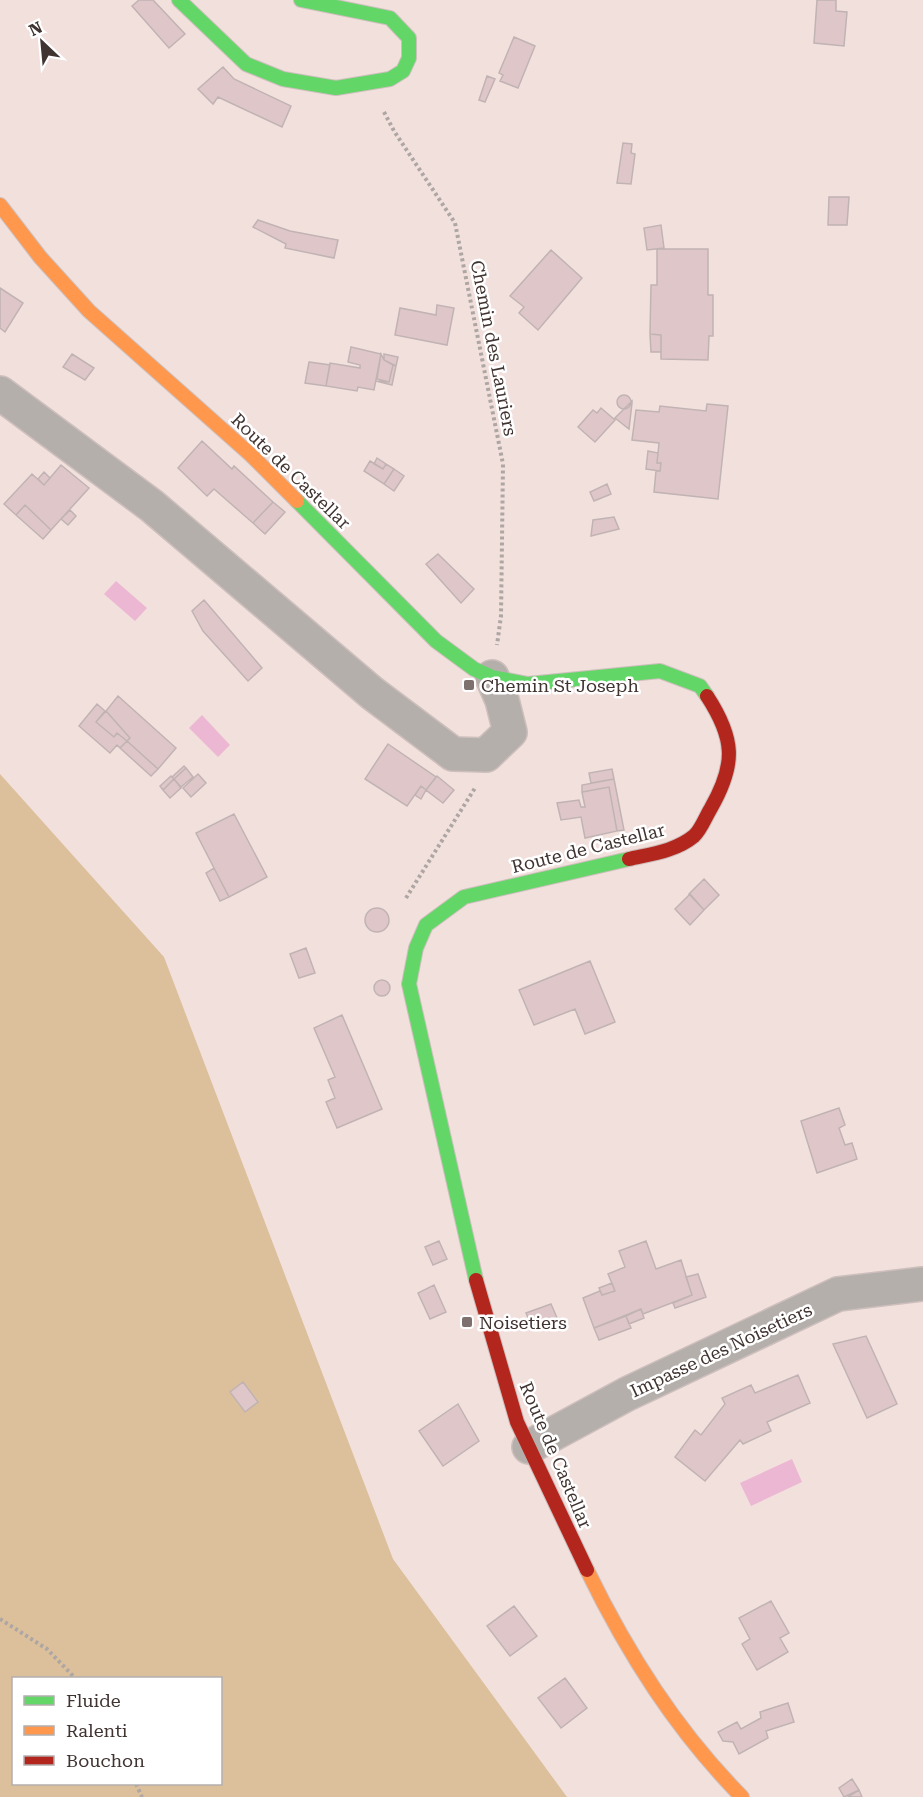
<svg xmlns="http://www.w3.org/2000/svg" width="923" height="1797" viewBox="0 0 923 1797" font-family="'Roboto Serif',serif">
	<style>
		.forest { fill: #dcc09b; fill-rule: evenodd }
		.water { fill: #ecb7d2 }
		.building { fill: #dfc7c9; stroke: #c1b3b3; stroke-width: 1.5 }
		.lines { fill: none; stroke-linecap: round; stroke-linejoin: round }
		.street-casing { stroke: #cdbfbc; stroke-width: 36 }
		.fast-casing { stroke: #cdbfbc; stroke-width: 16 }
		.slow-casing { stroke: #cdbfbc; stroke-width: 16 }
		.jam-casing { stroke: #cdbfbc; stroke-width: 16 }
		.path { stroke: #ada6a3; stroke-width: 4; stroke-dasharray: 3 3; stroke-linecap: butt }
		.street { stroke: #b5afac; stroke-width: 33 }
		.fast { stroke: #63d668; stroke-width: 14 }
		.slow { stroke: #ff974d; stroke-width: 14 }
		.jam { stroke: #b3261e; stroke-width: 14 }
		.poi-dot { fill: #7e706d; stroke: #fff; stroke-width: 2 }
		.labels { text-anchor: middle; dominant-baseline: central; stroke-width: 5; stroke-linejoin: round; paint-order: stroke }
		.street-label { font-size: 18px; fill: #403431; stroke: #fff }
		.poi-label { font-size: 18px; fill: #403431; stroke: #fff; text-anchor: start }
	</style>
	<rect width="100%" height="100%" fill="#f2e0dd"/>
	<path class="forest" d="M0,774L164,957L393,1559L567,1797H0ZM14,1678H220V1784H14Z"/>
	<path class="water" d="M116,581L147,608L135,621L104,594Z
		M202,715L230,745L218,757L189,728Z
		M792,1459L802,1482L751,1506L740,1483Z"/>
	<path class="building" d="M139,0H153L185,34L169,48L132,6Z
		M817,0H836V11L847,12L844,46L814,43Z
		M514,37L535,46L518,88L500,81L503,75L499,73Z
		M223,67L234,79L291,106L282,127L218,97L213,104L198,89Z
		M487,76L495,79L485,102L479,100Z
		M623,143L632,144L631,153L635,154L631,184L617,183Z
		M829,197H849L847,225H828Z
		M258,220L290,231L338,240L334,258L285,248L286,244L253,227Z
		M661,225L664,248L647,250L644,228Z
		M657,249H708V295H713V336H709L708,360L661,359V335L650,334L651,285H657Z
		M551,250L582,278L538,330L519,313L524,307L510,296Z
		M0,288L23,303L5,332L0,328Z
		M437,305L454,308L447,345L395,335L400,308L436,315Z
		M650,334L661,335V352H651Z
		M351,347L381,354L374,390L358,387L357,391L326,386L330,363L360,368V365L348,362Z
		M72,354L94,368L85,380L63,367Z
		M381,354L384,360L393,365L389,382L377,379Z
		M384,354L398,357L396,366L384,360Z
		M309,362L330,365L326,386L305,383Z
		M393,365L396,366L392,385L376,381L389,382Z
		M617 402a7 7 0 1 1 14 0a7 7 0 1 1-14 0Z
		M632,401V403L629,429L615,418Z
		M707,404L728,406L718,499L654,492L656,471H660L661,463H657L659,443L632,440L636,410L659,412L660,406L706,411Z
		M601,408L615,420L595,442L578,427L593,410L597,413Z
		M202,441L232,469L234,466L273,502L253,523L214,489L207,496L178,468Z
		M648,451L658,453L657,463H661L660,471L646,469Z
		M377,458L386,464L383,469L374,464Z
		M370,461L383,469L386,464L394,469L384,484L364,471Z
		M61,465L89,488L51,530L25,505L16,515L4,504L32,474L44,485Z
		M394,469L404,476L394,491L384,484Z
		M44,472L50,478L44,485L38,479Z
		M607,484L611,494L594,501L590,492Z
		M273,502L285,512L265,534L253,523Z
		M25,505L51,530L43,539L16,515Z
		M70,510L76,516L68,525L61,519Z
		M614,517L619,529L591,536L593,520Z
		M438,554L474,589L461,603L426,564Z
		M204,600L262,668L248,681L203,631L192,611Z
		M118,696L176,748L158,769L127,741L130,738L106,711Z
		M97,704L105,711L96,722L114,737L117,733L127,741L120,748L117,745L110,753L79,726Z
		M106,711L130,738L127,741L117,733L114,737L96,722Z
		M127,741L158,769L151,776L120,748Z
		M388,744L436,777L426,790L421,786L407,806L365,779Z
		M184,766L186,768L174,779L172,777Z
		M186,768L193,777L181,787L174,779Z
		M612,769L614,779L591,783L589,773Z
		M198,774L206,783L191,797L183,788Z
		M171,776L174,779L163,790L160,786Z
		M437,776L454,790L443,803L426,790Z
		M174,779L181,788L170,798L163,790Z
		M614,779L624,830L617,831L609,787L582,792V785Z
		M421,786L426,790L421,799L415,795Z
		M609,787L617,831L585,838L581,817L561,820L557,803L579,800L581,807H585L582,792Z
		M234,814L267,877L229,897L196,833Z
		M214,868L229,897L220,901L206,873Z
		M704,879L719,895L704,910L689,894Z
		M690,894L704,910L690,925L675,909Z
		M365 920a12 12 0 1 1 24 0a12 12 0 1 1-24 0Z
		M306,948L315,973L299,978L290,954Z
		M590,961L615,1022L585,1034L575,1009L534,1025L519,990Z
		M374 988a8 8 0 1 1 16 0a8 8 0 1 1-16 0Z
		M342,1015L382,1109L337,1128L326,1102L335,1098L328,1080L335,1077L314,1028Z
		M839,1108L845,1125L839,1128L845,1145L852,1143L857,1159L817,1173L801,1121Z
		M439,1241L447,1259L433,1265L425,1247Z
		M646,1241L656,1269L681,1260L692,1295L643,1314L641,1309L594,1328L583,1298L600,1291L602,1295L615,1291L608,1274L625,1267L619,1251Z
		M698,1274L706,1297L675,1308L673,1303L692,1295L686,1277Z
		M612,1283L615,1291L602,1295L599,1288Z
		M434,1285L446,1312L430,1319L418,1293Z
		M551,1304L558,1320L533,1329L526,1313Z
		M641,1309L644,1318L629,1324L626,1316Z
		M626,1316L631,1328L599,1340L594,1328Z
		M866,1336L897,1404L867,1418L833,1344Z
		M798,1375L810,1403L767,1422L771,1431L743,1444L740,1440L705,1481L675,1457L695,1430L701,1435L725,1404L722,1398L751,1385L755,1393Z
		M243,1382L258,1402L245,1412L230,1392Z
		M458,1404L479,1441L443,1466L419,1431Z
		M771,1601L789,1633L780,1638L788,1652L757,1670L742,1644L750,1639L739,1618Z
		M514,1606L537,1636L510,1656L487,1626Z
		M565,1678L587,1708L561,1728L538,1698Z
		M788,1703L794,1722L766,1731L768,1738L739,1754L733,1742L723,1741L718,1732L737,1722L741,1729L761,1718L760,1712Z
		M852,1779L859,1790L844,1797L839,1788Z
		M859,1790L862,1797H848Z"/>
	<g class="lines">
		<defs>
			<path id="street" d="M0,393L152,506L372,693L453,754L486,755L510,732L502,700L492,677
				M529,1447L627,1394L838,1294L923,1284"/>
			<path id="fast" d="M179,0L246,64L283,79L336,88L390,79L403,71L409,58V38L390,18L301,0
				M297,501L436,641L474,669L492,677L528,684L660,671L700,686L707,696
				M476,1280L409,984L416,948L426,925L464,897L629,859"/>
			<path id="slow" d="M0,205L40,257L89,311L251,455L297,501
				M587,1570C628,1654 676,1730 742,1797"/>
			<path id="jam" d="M629,859C651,854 676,851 694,836C701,830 706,816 711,808C736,764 735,739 707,696
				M476,1280L517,1422L587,1570"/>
		</defs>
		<use href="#street" class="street-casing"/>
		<use href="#fast" class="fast-casing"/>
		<use href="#slow" class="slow-casing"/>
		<use href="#jam" class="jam-casing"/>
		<path class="path" d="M384,112L394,131L455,223L503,464L501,616L497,645
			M406,898L475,788
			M0,1619L47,1649L75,1678
			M136,1784L142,1797"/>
		<use href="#street" class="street"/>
		<use href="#fast" class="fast"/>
		<use href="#slow" class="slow"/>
		<use href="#jam" class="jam"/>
	</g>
	<g class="poi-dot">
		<rect x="463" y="679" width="12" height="12" rx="3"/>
		<rect x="461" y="1316" width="12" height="12" rx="3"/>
	</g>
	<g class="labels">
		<g class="street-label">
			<text transform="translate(494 348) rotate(79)">Chemin des Lauriers</text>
			<text transform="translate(291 471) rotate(44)">Route de Castellar</text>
			<text transform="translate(588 848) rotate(-14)">Route de Castellar</text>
			<text transform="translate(721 1350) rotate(-25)">Impasse des Noisetiers</text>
			<text transform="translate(556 1455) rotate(67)">Route de Castellar</text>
		</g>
		<g class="poi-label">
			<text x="481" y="685">Chemin St Joseph</text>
			<text x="479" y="1322">Noisetiers</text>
		</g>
	</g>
	<rect x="12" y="1677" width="210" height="108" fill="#ffffff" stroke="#b3aead" stroke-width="1.5"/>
	<rect x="24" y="1696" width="30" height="9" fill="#63d668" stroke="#b3aead" stroke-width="1.5"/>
	<text x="66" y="1707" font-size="18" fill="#403431">Fluide</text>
	<rect x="24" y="1726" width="30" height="9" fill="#ff974d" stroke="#b3aead" stroke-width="1.5"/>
	<text x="66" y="1737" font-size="18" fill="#403431">Ralenti</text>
	<rect x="24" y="1756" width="30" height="9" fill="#b3261e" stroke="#b3aead" stroke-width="1.5"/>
	<text x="66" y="1767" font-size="18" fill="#403431">Bouchon</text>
	<g transform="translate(42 42) rotate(334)" stroke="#ffffff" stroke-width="4.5" paint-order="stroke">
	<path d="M0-4.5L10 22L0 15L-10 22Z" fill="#403431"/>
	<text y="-9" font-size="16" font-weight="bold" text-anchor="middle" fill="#403431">N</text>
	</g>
</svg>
